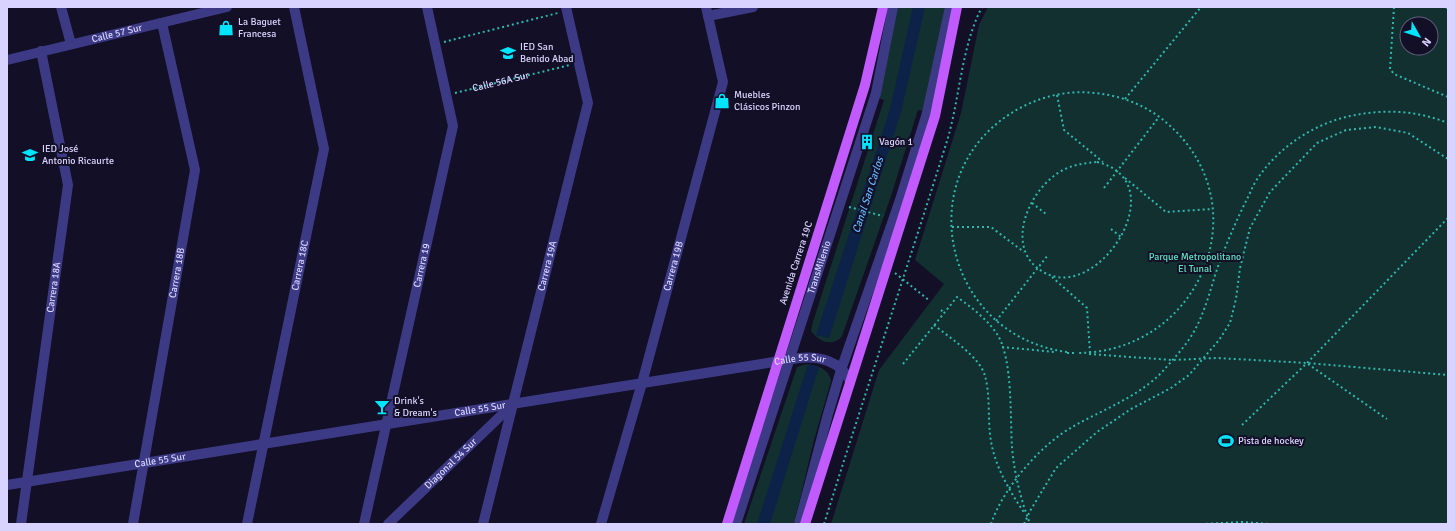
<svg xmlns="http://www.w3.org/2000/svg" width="1455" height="531" viewBox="0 0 1455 531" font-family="Signika,sans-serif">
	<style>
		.green { fill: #12302f; fill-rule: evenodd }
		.water { fill: #0c2248 }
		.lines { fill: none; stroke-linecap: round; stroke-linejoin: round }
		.path { stroke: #2fb8b0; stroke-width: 2; stroke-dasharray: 2 3; stroke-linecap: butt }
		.minor { stroke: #3d3a85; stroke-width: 10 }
		.major { stroke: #c25bff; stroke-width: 10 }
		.labels { text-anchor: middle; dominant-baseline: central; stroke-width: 4; stroke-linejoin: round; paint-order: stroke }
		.poi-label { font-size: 10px; fill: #d9d4ff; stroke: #130f26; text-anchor: start }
		.street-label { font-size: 10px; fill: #d9d4ff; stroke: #130f26 }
		.park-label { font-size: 10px; fill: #5fe0c0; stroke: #130f26 }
		.water-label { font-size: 11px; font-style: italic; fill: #62b6ff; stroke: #130f26 }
	</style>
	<rect width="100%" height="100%" fill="#130f26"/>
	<path class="green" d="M896,7H946L924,111L918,110L891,196L842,336C833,348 818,341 811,331L812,325L884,100L878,98Z
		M988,7H1448V524H831L879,370L944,284L915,260L961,113L979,25ZM1407,24H1431V48H1407Z
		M807,364C819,366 829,369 831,381L814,440L794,524H744L797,367Z"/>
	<path class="water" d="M913,7H925L901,112L829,338L816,335L890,109Z
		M808,364L819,367L770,524H757Z"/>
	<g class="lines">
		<g class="path">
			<path d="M1394,7L1390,69L1394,74L1448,97"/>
			<path d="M1446,7L1448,9"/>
			<path d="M444,42L558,13"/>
			<path id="s1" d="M455,93L570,65"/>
			<path d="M1057,95L1064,130L1103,162"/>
			<path d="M1125,99L1201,7"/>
			<path d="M1097,162C1176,181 1100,302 1045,273C1001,250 1029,186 1065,169C1076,164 1086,163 1097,162Z"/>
			<path d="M1125,178L1166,212L1212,209"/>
			<path d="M1104,188L1159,117"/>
			<path d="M1032,203L1046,214"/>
			<path d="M849,207L883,216"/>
			<path d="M952,227H991L1024,252"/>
			<path d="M1111,229L1121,237"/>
			<path d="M895,273L930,301"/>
			<path d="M1052,277L1087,308L1090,353"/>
			<path d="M941,310L944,313"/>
			<path d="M996,321L1048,255"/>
			<path d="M934,325C950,338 980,357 985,376C990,393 988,417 990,434C993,464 1009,490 1025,514"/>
			<path d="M1002,347L1055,352"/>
			<path d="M1067,352C941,335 907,169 1020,108C1043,96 1068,90 1094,93C1121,95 1148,106 1168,124C1262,206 1199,353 1077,353"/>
			<path d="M1067,353H1077"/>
			<path d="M1089,354L1172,360L1217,358L1307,363L1448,375"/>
			<path d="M903,364L957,297C971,307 987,319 997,334C1013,358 1010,418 1012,447C1014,473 1021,500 1030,524"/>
			<path d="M1308,364L1387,419"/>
			<path d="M1242,425L1307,363L1448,218"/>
			<path d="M824,524C864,396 907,269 947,141C960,98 961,47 982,7"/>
			<path d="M991,524C1003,488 1041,444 1074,426C1104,409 1138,397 1162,372C1171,362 1180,352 1188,341C1205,317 1210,288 1220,261C1228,240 1237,219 1247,199C1250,194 1252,187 1256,181C1276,149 1313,124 1350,116C1384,109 1415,110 1448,123"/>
			<path d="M1024,524L1030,511L1056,468L1097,432L1131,409L1171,388L1189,375L1219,340L1230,323L1236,299L1240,268L1250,228L1270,192L1317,143L1346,130L1376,127L1408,133L1448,159"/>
			<path d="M1201,524L1242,522L1271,524"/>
		</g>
		<g class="minor">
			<path d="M61,7L71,44"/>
			<path d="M708,16L753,7"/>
			<path id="s2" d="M7,60L227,7"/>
			<path id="s3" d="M7,485L799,358C819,356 841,361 850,381"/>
			<path id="s4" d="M21,524L68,185L41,51"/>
			<path id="s5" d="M133,524L195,170L162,23"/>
			<path id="s6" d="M247,524L324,149L294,7"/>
			<path id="s7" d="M364,524L453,126L427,7"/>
			<path id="s8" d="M388,524L513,404"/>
			<path id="s9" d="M483,524L588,103L566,7"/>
			<path id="s10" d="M601,524L642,383L723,82L706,7"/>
			<path id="s11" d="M736,524L876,93L893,7"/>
			<path d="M799,524L828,414L841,370L900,200L927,113L950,7"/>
		</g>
		<path class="major" d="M727,524L865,85L883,7
			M805,524L935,116L957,7"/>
	</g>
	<defs>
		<symbol id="shop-bare" viewBox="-9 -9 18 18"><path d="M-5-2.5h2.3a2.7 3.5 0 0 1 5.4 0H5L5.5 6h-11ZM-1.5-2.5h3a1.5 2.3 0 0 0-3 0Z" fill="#00e5ff" stroke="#130f26" stroke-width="2.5" paint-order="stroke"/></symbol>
		<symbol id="school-bare" viewBox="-9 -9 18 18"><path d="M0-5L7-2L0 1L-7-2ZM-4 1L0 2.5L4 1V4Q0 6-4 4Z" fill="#00e5ff" stroke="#130f26" stroke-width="2.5" paint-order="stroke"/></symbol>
		<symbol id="building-bare" viewBox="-9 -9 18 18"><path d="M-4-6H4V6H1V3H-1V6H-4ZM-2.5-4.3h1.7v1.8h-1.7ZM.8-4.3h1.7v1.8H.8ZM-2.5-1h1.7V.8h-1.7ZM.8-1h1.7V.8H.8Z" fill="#00e5ff" stroke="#130f26" stroke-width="2.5" paint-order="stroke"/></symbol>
		<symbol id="bar-bare" viewBox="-9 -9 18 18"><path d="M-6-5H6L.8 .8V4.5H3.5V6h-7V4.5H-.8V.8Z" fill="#00e5ff" stroke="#130f26" stroke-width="2.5" paint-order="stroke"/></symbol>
		<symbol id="stadium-bare" viewBox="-9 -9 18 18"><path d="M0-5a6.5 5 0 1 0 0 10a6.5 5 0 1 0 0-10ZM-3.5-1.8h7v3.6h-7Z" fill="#00e5ff" stroke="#130f26" stroke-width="2.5" paint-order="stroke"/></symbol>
	</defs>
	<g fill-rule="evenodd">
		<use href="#shop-bare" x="215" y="17" width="22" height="22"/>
		<use href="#school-bare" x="497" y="42" width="22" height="22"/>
		<use href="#shop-bare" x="711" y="90" width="22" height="22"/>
		<use href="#building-bare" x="856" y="131" width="22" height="22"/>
		<use href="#school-bare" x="19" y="144" width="22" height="22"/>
		<use href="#bar-bare" x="371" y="396" width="22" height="22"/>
		<use href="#stadium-bare" x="1215" y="430" width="22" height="22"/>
	</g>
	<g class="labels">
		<g class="poi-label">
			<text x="238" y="22">La Baguet<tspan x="238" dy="12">Francesa</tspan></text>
			<text x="520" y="47">IED San<tspan x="520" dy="12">Benido Abad</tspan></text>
			<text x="734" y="95">Muebles<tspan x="734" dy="12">Clásicos Pinzon</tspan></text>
			<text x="879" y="142">Vagón 1</text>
			<text x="42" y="149">IED José<tspan x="42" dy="12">Antonio Ricaurte</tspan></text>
			<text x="394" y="401">Drink's<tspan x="394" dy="12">&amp; Dream's</tspan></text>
			<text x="1238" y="441">Pista de hockey</text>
		</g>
		<g class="street-label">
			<text stroke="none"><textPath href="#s2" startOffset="113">Calle 57 Sur</textPath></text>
			<text stroke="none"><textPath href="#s1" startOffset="47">Calle 56A Sur</textPath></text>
			<text transform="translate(796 263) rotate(-72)">Avenida Carrera 19C</text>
			<text stroke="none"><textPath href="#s6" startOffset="264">Carrera 18C</textPath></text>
			<text stroke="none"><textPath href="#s7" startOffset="265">Carrera 19</textPath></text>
			<text stroke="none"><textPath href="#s9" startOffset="266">Carrera 19A</textPath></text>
			<text stroke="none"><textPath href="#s10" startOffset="268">Carrera 19B</textPath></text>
			<text stroke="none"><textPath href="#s11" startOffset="270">TransMilenio</textPath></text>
			<text stroke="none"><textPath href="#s5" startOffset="255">Carrera 18B</textPath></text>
			<text stroke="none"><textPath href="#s4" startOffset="239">Carrera 18A</textPath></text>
			<text stroke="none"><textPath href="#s3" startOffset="803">Calle 55 Sur</textPath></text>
			<text stroke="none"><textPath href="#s3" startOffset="479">Calle 55 Sur</textPath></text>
			<text stroke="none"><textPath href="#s3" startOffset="155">Calle 55 Sur</textPath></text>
			<text stroke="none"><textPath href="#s8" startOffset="87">Diagonal 54 Sur</textPath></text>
		</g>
		<g class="park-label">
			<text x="1195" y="257">Parque Metropolitano<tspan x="1195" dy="12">El Tunal</tspan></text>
		</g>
		<g class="water-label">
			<text transform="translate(868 195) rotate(-72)">Canal San Carlos</text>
		</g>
	</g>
	<rect width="1455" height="531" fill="none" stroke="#d9d4ff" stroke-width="16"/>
	<g transform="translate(1419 36) rotate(129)"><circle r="19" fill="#130f26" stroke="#625e7d"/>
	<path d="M0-3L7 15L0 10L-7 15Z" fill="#00e5ff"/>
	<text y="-6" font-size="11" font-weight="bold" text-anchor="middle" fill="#d9d4ff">N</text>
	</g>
</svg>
